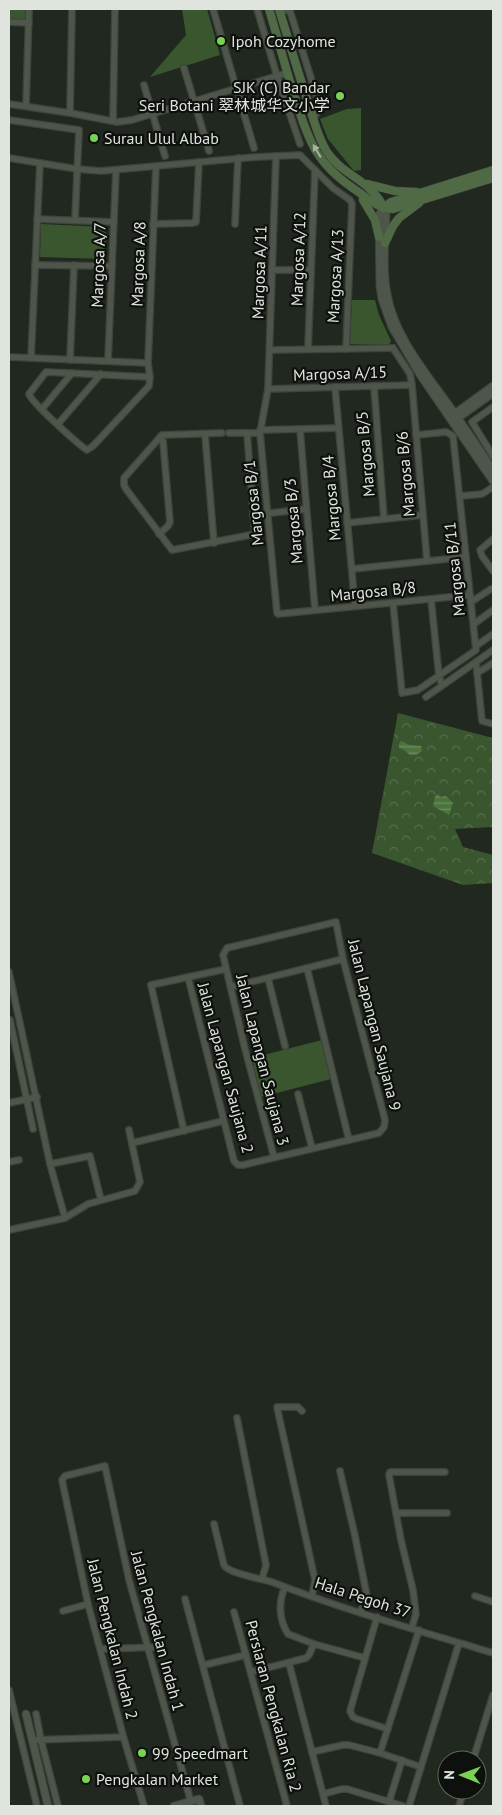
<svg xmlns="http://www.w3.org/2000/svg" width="502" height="1815" font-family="'PT Sans','Noto Sans SC',sans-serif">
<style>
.forest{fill:url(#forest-crowns)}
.park{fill:#3a562f}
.water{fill:url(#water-rules)}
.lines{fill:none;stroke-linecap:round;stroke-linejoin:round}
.minor-casing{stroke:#3e433c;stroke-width:8}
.tertiary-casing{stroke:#3e433c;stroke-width:9}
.secondary-casing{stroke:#3e433c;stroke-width:9}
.minor{stroke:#4e554b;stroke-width:5.5}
.tertiary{stroke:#4e554b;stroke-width:7}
.secondary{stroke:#516a46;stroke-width:8}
.oneway{fill:#a6b3a1}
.poi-dot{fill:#7bd156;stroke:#0d100c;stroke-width:2}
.labels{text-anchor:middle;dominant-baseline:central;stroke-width:4.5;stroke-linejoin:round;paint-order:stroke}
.poi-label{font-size:16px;fill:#dfe4de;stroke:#0d100c;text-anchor:start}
.street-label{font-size:16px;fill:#dfe4de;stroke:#0d100c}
</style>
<defs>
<pattern id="forest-crowns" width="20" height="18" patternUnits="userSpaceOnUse" patternTransform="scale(1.25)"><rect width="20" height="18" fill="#3a562f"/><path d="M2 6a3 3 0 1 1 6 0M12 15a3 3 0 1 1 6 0" fill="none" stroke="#566e4d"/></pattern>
<pattern id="water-rules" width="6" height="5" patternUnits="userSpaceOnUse" patternTransform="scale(1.25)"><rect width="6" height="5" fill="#4c743c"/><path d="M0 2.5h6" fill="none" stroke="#6e8e61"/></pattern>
</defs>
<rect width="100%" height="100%" fill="#21281f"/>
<path class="forest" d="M398,713L493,738V827L455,829L463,847L493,855V883L463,885L372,853Z"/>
<g class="park">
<rect x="9" y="9" width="17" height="11"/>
<path d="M182,9H207L220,55L150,77L186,35Z"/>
<path d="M361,108V170L354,171L328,139L320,119L347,109Z"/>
<path d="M41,224L106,227L105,259L40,257Z"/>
<path d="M352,300H375L379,315L391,341L389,345L350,344Z"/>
<path d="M322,1040L331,1079L261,1097L252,1058Z"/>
</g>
<g class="water">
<path d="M401,741L410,745L421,746L422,751L416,755H410L403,749L399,748V744Z"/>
<path d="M438,794L440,797L446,796L453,803L449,815L433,806L435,797Z"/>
</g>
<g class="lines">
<defs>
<g id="minor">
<path d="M213,9L254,148"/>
<path d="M257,9L277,76L300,144"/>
<path d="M279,9L290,11L320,107L313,120"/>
<path d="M9,22L29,23"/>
<path d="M184,68L209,151"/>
<path d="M144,85L165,156"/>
<path d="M9,104L70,113L117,122L132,120L287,73"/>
<path d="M26,106L29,9"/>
<path d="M70,113L72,9"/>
<path d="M9,120L79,130L75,220"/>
<path d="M113,121L115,9"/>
<path d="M276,156L268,389L260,433L277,613L278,614L470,595"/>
<path d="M9,158L77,169L101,171L257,157L300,155L333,188L350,200L352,204L346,349"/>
<path d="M37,219L114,222"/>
<path d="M153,224L192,223L196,222L199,162"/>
<path d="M235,224L238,158"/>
<path d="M35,265L112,266"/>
<path d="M272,270H310"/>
<path d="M393,348L410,374L412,385L427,561"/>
<path d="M308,349L315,170"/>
<path d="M271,350L393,348"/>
<path d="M9,357L148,363"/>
<path d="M31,358L40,163"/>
<path d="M70,360L74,265"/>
<path d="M108,361L116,170"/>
<path d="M150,377L46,372L29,394C31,402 79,445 87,450L93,446L149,386L150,377L148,363L156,166"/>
<path d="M374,386L384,519"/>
<path d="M335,387L355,606"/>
<path d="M268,389L412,385"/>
<path d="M493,407L472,422L493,456"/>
<path d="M42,409L72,373"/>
<path d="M58,424L101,374"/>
<path d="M300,429L315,610"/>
<path d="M260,430L338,428"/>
<path d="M222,433L162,435L124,478V485L126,489L172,550L255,534L247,433"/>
<path d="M229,433H260"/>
<path d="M205,434L214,543"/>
<path d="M461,496L482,494L493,487"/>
<path d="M253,515L306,509"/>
<path d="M347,523L422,515"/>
<path d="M159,534L168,526L170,522L163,441L160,437"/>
<path d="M493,539L480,550L482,556L493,571"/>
<path d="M352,569L466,557"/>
<path d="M431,599L439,676L442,685"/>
<path d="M471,602L491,589"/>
<path d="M393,603L402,693L418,690L476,650L453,436L446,432L416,435"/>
<path d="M474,624L493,610"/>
<path d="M476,646L493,634"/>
<path d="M476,662L482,721L493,724"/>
<path d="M477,673L493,663"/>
<path d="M426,697L493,650"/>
<path d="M307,968L349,1140"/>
<path d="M9,972L50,1164L65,1218"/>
<path d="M188,977L234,1161L238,1165H243L379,1133L384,1127L385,1120L343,959L336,922L227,948L223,955L245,1049L274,1157"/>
<path d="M268,978L285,1046"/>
<path d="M231,987L343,959"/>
<path d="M10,1020L33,1129"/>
<path d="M298,1094L312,1148"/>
<path d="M9,1103L37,1097"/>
<path d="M184,1131L151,985L226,969"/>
<path d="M132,1143L223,1121"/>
<path d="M9,1162L19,1160"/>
<path d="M50,1164L90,1156L101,1200"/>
<path d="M9,1230L65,1218L88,1204L135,1191L140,1182L129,1130"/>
<path d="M302,1411L298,1407H277L315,1580L312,1596"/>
<path d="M237,1418L266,1565L262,1579"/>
<path d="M340,1471L355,1536L367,1596L366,1603L360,1611"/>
<path d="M396,1513H447"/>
<path d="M214,1524L224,1565C227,1573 262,1579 272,1582C344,1610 420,1631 493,1653"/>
<path d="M285,1587C278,1602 279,1620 288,1634L314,1644L365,1658"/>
<path d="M475,1596L493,1602"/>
<path d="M185,1599L240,1806"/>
<path d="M63,1611L88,1604"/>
<path d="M234,1612L287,1806"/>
<path d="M377,1617L350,1711L353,1717L357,1719L388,1729"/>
<path d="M412,1627L416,1614L413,1590L401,1540L389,1475L390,1472H445"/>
<path d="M101,1649L159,1647"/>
<path d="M289,1663L326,1806"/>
<path d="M204,1665L246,1655"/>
<path d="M251,1672L306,1658L309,1655L314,1644"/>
<path d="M9,1690L37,1806"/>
<path d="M36,1714L41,1740L58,1806"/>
<path d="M32,1740L123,1737"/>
<path d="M312,1752L343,1745H349L380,1753L421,1767"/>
<path d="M380,1753L419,1630"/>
<path d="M473,1760L493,1695"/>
<path d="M323,1794L342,1789H347L403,1806"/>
<path d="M389,1802L402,1760"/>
<path d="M144,1806L124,1739L88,1604L62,1480L65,1476L105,1466L129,1580L191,1802"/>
<path d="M409,1806L459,1643"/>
<path d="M459,1806L464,1790"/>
</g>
<g id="tertiary">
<path d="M384,208L379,215L380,285L382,299L392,327L421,376L493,481"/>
<path d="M384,208L386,214C385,241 382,268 387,294C394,336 426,373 450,407C465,428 479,449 493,470"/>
<path d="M453,415L493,386"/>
<path d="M455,420L493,393"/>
<path d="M26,1714L48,1806"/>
<path d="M174,1806L199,1799L201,1806"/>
</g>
<g id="secondary">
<path d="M269,9C278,39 286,70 296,101C301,117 307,136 316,151C327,169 342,181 360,193C371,201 378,208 393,209L493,178"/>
<path d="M279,9C289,41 298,73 309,105C314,121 318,138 327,152C343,176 371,180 384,208"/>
<path d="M367,184L395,191L417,192"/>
<path d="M363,200L375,220L379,237"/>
<path d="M384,208L391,202L493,170"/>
<path d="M385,243L393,226L399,218L419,203"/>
</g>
</defs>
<use href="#minor" class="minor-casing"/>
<use href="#tertiary" class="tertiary-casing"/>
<use href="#secondary" class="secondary-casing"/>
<use href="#minor" class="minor"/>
<use href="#tertiary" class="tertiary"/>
<use href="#secondary" class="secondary"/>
</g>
<defs><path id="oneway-solid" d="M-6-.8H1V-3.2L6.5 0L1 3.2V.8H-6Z" transform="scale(1.25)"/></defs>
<use class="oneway" href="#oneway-solid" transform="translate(317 151) rotate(-121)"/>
<g class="poi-dot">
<circle cx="221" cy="41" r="5"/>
<circle cx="340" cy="96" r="5"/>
<circle cx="94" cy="138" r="5"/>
<circle cx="142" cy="1753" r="5"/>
<circle cx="86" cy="1779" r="5"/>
</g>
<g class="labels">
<g class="poi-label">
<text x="231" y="41">Ipoh Cozyhome</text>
<text x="330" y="87" text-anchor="end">SJK (C) Bandar<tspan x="330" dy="18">Seri Botani 翠林城华文小学</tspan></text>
<text x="104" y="138">Surau Ulul Albab</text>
<text x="152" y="1753">99 Speedmart</text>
<text x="96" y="1779">Pengkalan Market</text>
</g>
<g class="street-label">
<text transform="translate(298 259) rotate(-88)">Margosa A/12</text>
<text transform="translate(138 264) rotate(-88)">Margosa A/8</text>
<text transform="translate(98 265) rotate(-88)">Margosa A/7</text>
<text transform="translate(259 272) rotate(-88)">Margosa A/11</text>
<text transform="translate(335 276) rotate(-87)">Margosa A/13</text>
<text transform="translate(340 373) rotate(-2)">Margosa A/15</text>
<text transform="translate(365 454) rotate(-95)">Margosa B/5</text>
<text transform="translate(405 474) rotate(-95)">Margosa B/6</text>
<text transform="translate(331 498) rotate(-95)">Margosa B/4</text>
<text transform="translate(253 503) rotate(-96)">Margosa B/1</text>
<text transform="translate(293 521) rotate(-95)">Margosa B/3</text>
<text transform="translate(454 569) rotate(-96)">Margosa B/11</text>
<text transform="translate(373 591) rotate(-6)">Margosa B/8</text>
<text transform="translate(375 1025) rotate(76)">Jalan Lapangan Saujana 9</text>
<text transform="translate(263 1060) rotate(76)">Jalan Lapangan Saujana 3</text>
<text transform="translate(226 1068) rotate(75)">Jalan Lapangan Saujana 2</text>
<text transform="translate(363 1597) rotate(18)">Hala Pegoh 37</text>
<text transform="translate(158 1631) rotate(75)">Jalan Pengkalan Indah 1</text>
<text transform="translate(113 1639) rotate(76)">Jalan Pengkalan Indah 2</text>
<text transform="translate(274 1706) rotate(75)">Persiaran Pengkalan Ria 2</text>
</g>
</g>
<rect width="502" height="1815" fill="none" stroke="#dfe4de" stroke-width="20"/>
<g transform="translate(462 1775) rotate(271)"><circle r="24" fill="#0d100c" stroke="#616560"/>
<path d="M0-4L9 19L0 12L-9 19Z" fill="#7bd156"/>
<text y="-8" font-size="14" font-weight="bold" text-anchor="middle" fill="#dfe4de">N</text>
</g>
</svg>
